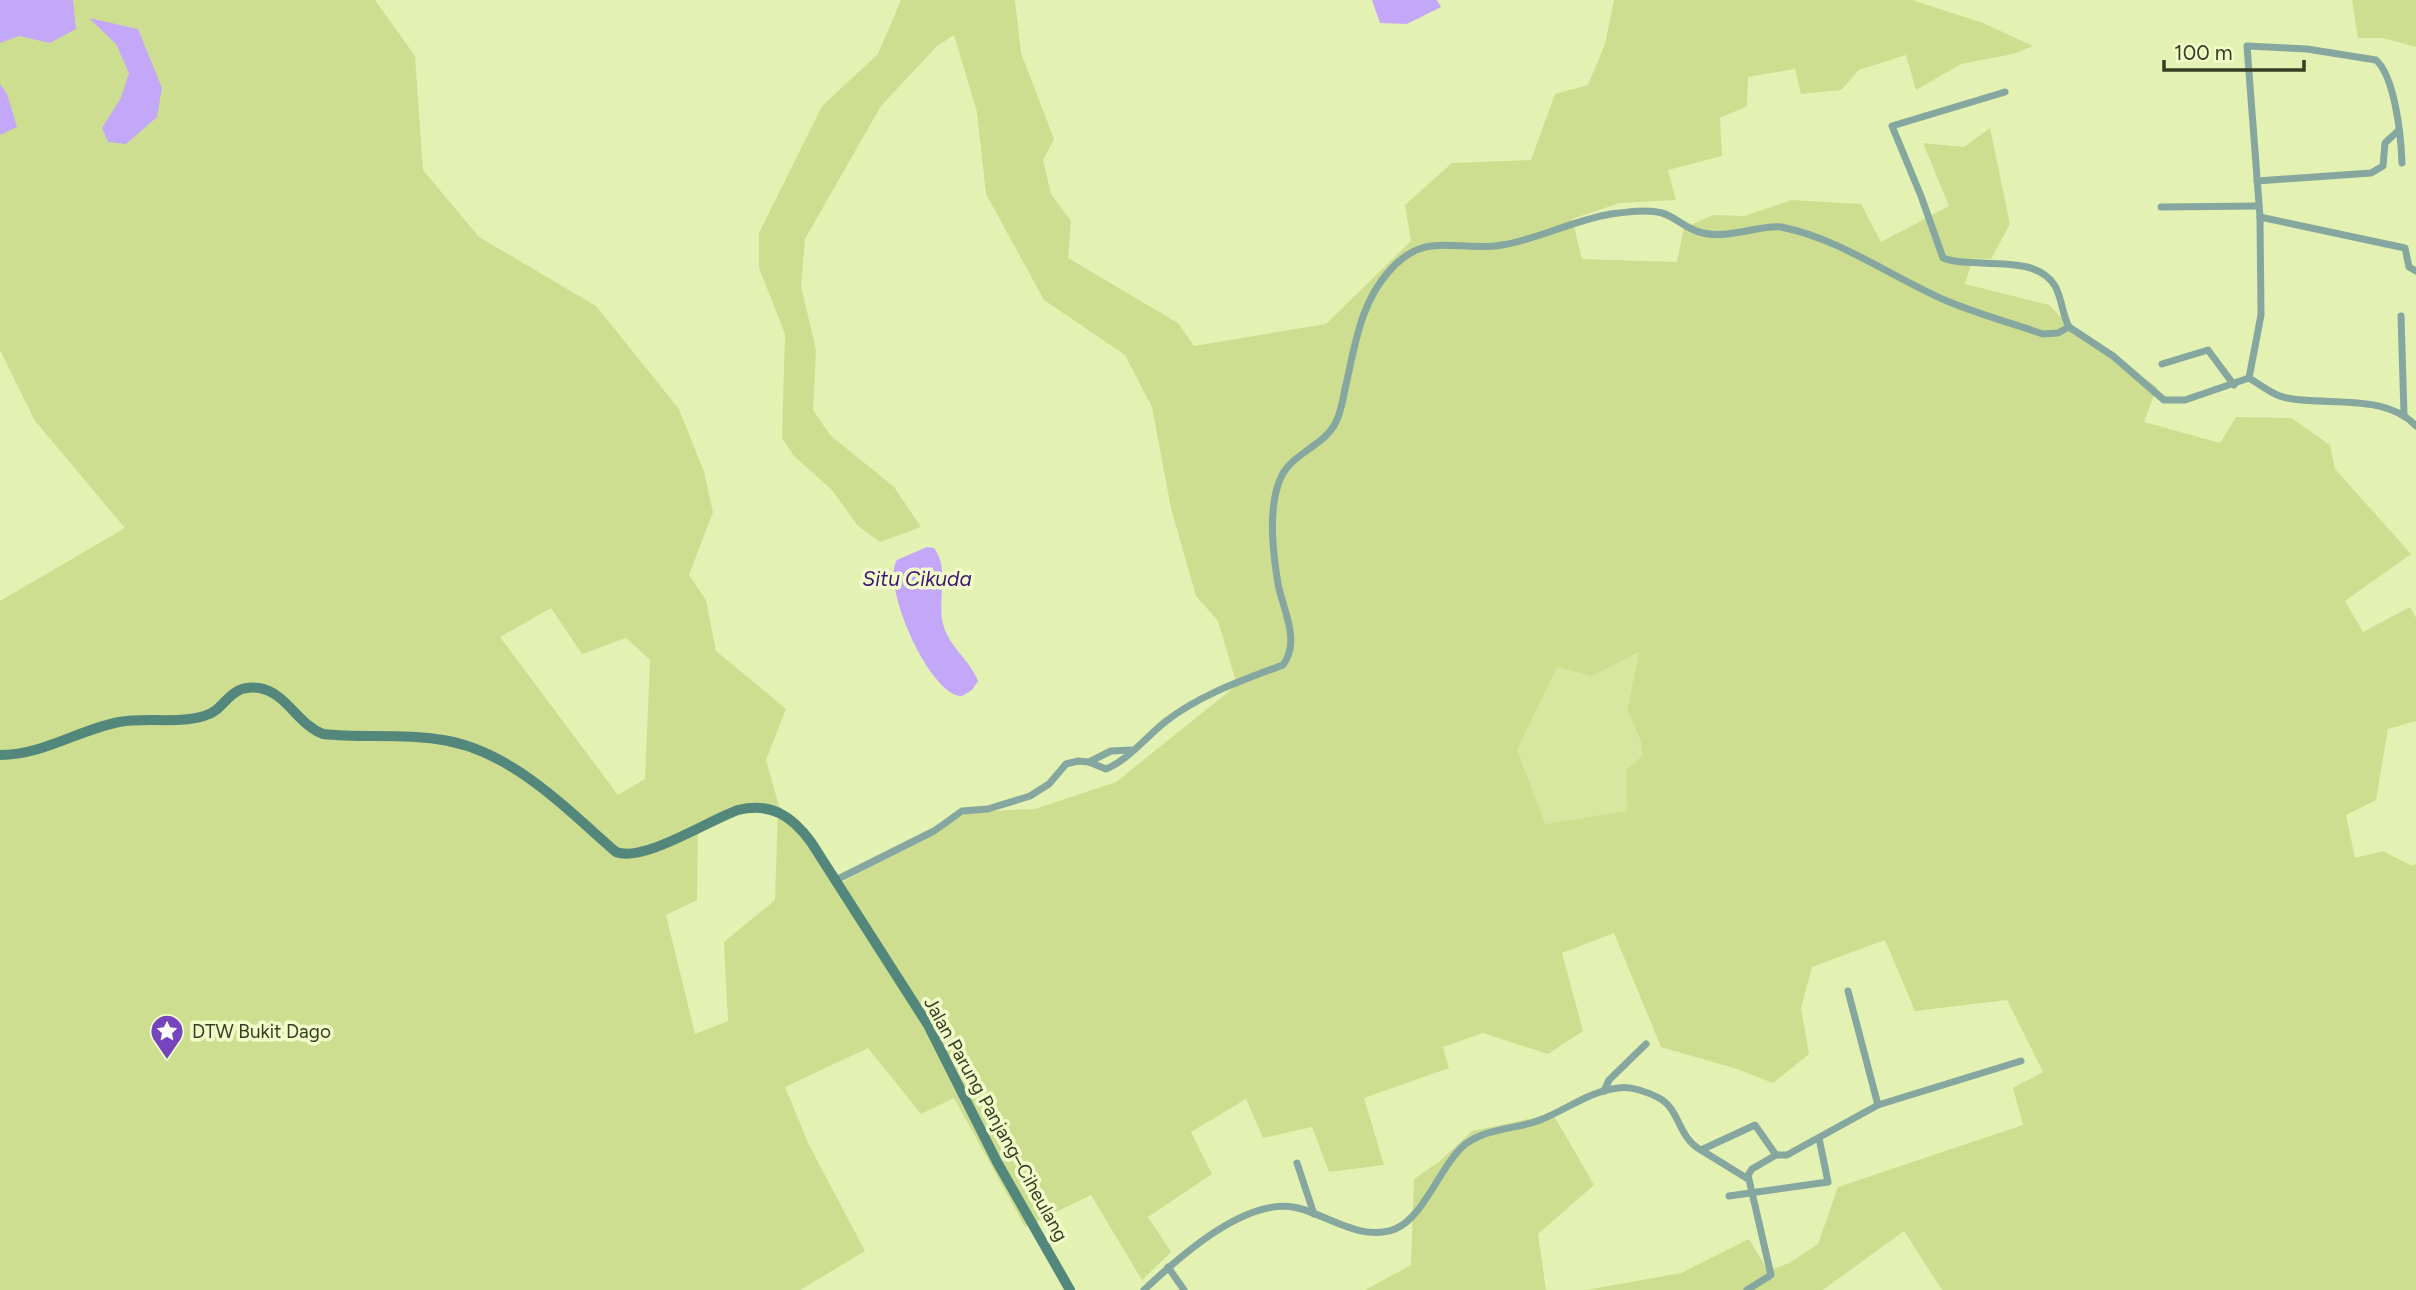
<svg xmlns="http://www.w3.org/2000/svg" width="2416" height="1290" font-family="Figtree,sans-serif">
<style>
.built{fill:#d7e79f}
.green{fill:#cdde91;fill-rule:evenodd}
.water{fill:#c3a8f9}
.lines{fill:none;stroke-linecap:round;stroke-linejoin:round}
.street{stroke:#86a79f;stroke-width:7}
.secondary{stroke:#54877c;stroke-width:10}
.labels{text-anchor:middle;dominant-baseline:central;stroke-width:7;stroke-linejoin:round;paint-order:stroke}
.poi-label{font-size:19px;fill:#373d23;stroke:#f2feca;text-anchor:start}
.street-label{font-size:19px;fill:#373d23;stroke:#f2feca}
.water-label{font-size:21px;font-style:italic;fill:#411673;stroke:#f2feca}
</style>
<rect width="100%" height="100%" fill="#e3f2b2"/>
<path class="built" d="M1639,652L1627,710L1641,741L1642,757L1626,770L1627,812L1544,824L1517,750L1557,666L1592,676Z"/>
<g class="green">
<path d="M0,0H375L415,56L423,170L479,237L596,306L679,409L704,472L713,512L689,575L706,600L716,651L786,709L766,760L779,806L802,828L837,885L968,812L1035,809L1116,782L1237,685L1218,621L1196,596L1171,508L1152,407L1125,355L1044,300L986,194L977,112L954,35L936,47L881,106L805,239L801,286L816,350L813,410L830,435L894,487L921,527L880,542L858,526L832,490L794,456L782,438L785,334L759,268V233L822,106L878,54L901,0H1015L1021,53L1054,139L1043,160L1051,194L1071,221L1068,258L1178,323L1194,346L1326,324L1411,241L1405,205L1452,163L1531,160L1555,94L1588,85L1605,44L1614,0H1912L1983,23L2033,46L2013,54L1961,64L1916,90L1906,55L1859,70L1841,90L1801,94L1795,69L1748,77L1747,106L1720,118L1722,156L1668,170L1676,200L1620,203L1572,219L1582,259L1677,262L1684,228L1713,215L1745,216L1792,200L1861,204L1881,242L1949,206L1923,143L1964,147L1990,128L2010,224L1991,259L1973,258L1965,284L2049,305L2077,334L2157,387L2144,422L2220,443L2236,417L2291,418L2330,445L2335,469L2411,554L2345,601L2363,632L2410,607L2416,618V721L2388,729L2376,800L2346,815L2355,858L2383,851L2412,866L2416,863V1290H1942L1904,1231L1823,1290H1586L1681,1273L1749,1239L1768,1271L1789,1263L1818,1244L1838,1187L2023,1125L2013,1088L2043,1072L2007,1000L1915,1011L1885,940L1812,967L1801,1008L1809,1054L1773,1083L1737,1069L1661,1047L1614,933L1562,953L1583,1031L1548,1054L1483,1033L1443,1047L1449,1068L1364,1098L1384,1165L1329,1172L1312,1127L1263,1138L1246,1099L1191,1132L1212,1174L1148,1217L1171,1252L1142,1280L1091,1195L1025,1227L954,1098L921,1114L868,1048L785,1087L809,1145L865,1251L800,1290H0V601L125,528L35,421L0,350ZM551,608L582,654L626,638L650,660L645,779L618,795L500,637ZM1639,652L1627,710L1641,741L1642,756L1626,770L1627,811L1545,824L1517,750L1557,667L1592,676ZM778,806L775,900L724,942L728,1021L695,1034L666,915L697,900L698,824L739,808Z"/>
<path d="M2352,0H2416V47L2383,38H2358Z"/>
<path d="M1553,1114L1594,1185L1538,1234L1546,1290H1365L1411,1265L1414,1179L1440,1161L1472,1131Z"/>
</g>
<g class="water">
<path d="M0,0H73L76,29L50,43L19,36L0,43Z"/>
<path d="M1372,0H1437L1441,7L1407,24L1380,23Z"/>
<path d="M89,18L138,29L162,88L157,117L126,144L108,142L102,128L121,98L129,73L116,44Z"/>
<path d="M0,84L7,94L17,127L0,135Z"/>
<path d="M927,547L934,548C950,569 937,600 943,624C949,647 970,660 978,681L972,690L962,696C931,698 880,584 897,560Z"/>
</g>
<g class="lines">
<g class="street">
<path d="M2005,92L1892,126L1921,196L1943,258C1974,270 2035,252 2055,286C2062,298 2062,314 2069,327"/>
<path d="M2257,181L2371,173L2383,166L2385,143L2399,130"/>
<path d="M2161,207L2259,206"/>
<path d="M2260,217L2405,248L2409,267L2416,271"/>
<path d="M2401,316L2404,414"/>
<path d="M2162,364L2208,350L2234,385"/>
<path d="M2249,378L2261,315L2260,217L2247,46L2307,49L2376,60C2395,77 2401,136 2402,163"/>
<path d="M1089,762L1111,751L1131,750"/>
<path d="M834,881L934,831L962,811L988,809L1030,796L1049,784L1066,764L1078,761L1089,762L1106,769C1128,760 1146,737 1165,722C1199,695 1243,680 1283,665C1301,641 1283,610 1278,584C1273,553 1268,512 1279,482C1289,453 1323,448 1336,422C1341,412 1343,400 1345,389C1355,346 1360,302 1391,269C1428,229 1457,253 1502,245C1539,239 1574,220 1611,214C1626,212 1647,209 1662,213C1676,217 1687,230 1703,233C1729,239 1764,224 1781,227C1841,239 1891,277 1947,301C1978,314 2011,323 2043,334L2058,333L2069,327L2113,356L2164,400H2185L2249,378C2261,385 2274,396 2287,398C2328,406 2386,393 2416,426"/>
<path d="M1848,991L1878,1105"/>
<path d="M1604,1091L1609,1080L1646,1044"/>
<path d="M1701,1150L1748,1179"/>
<path d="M1297,1163L1314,1214"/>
<path d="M1729,1196L1828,1182L1819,1138"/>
<path d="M1168,1267L1184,1290"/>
<path d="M1144,1290C1178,1258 1247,1195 1298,1208C1329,1216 1362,1242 1395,1229C1422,1219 1440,1168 1461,1148C1481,1128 1515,1130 1540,1120C1566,1110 1590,1091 1618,1088C1631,1086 1648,1092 1659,1098C1680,1109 1678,1138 1701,1150L1755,1125L1776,1155H1787L1878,1105L2021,1061"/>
<path d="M1747,1290L1771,1275L1748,1175L1752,1169L1776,1155"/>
</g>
<path class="secondary" d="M0,755C43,755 78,730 119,722C146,717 178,724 204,716C227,710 227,684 259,688C286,692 298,725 323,734C360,738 399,734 436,739C508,747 564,807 616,852C643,863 709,820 738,810C771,802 792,816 811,842L928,1025L997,1162L1070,1290"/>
</g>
<defs>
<symbol id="sight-pin" viewBox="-11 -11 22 30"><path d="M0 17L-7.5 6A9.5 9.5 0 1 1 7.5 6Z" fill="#7644bc" stroke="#f2feca"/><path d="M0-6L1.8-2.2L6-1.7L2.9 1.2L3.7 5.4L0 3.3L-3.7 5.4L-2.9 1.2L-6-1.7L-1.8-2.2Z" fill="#fff"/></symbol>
</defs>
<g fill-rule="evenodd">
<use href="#sight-pin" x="148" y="1012" width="38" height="52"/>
</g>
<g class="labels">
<g class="poi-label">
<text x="192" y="1031">DTW Bukit Dago</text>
</g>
<g class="street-label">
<text transform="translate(996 1119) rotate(61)">Jalan Parung Panjang–Ciheulang</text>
</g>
<g class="water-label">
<text x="917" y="578">Situ Cikuda</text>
</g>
</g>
<path d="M2164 60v10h140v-10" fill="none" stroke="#373d23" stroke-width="3.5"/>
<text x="2174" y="60" font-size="21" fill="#373d23" stroke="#f2feca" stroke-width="5" paint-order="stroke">100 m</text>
</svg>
